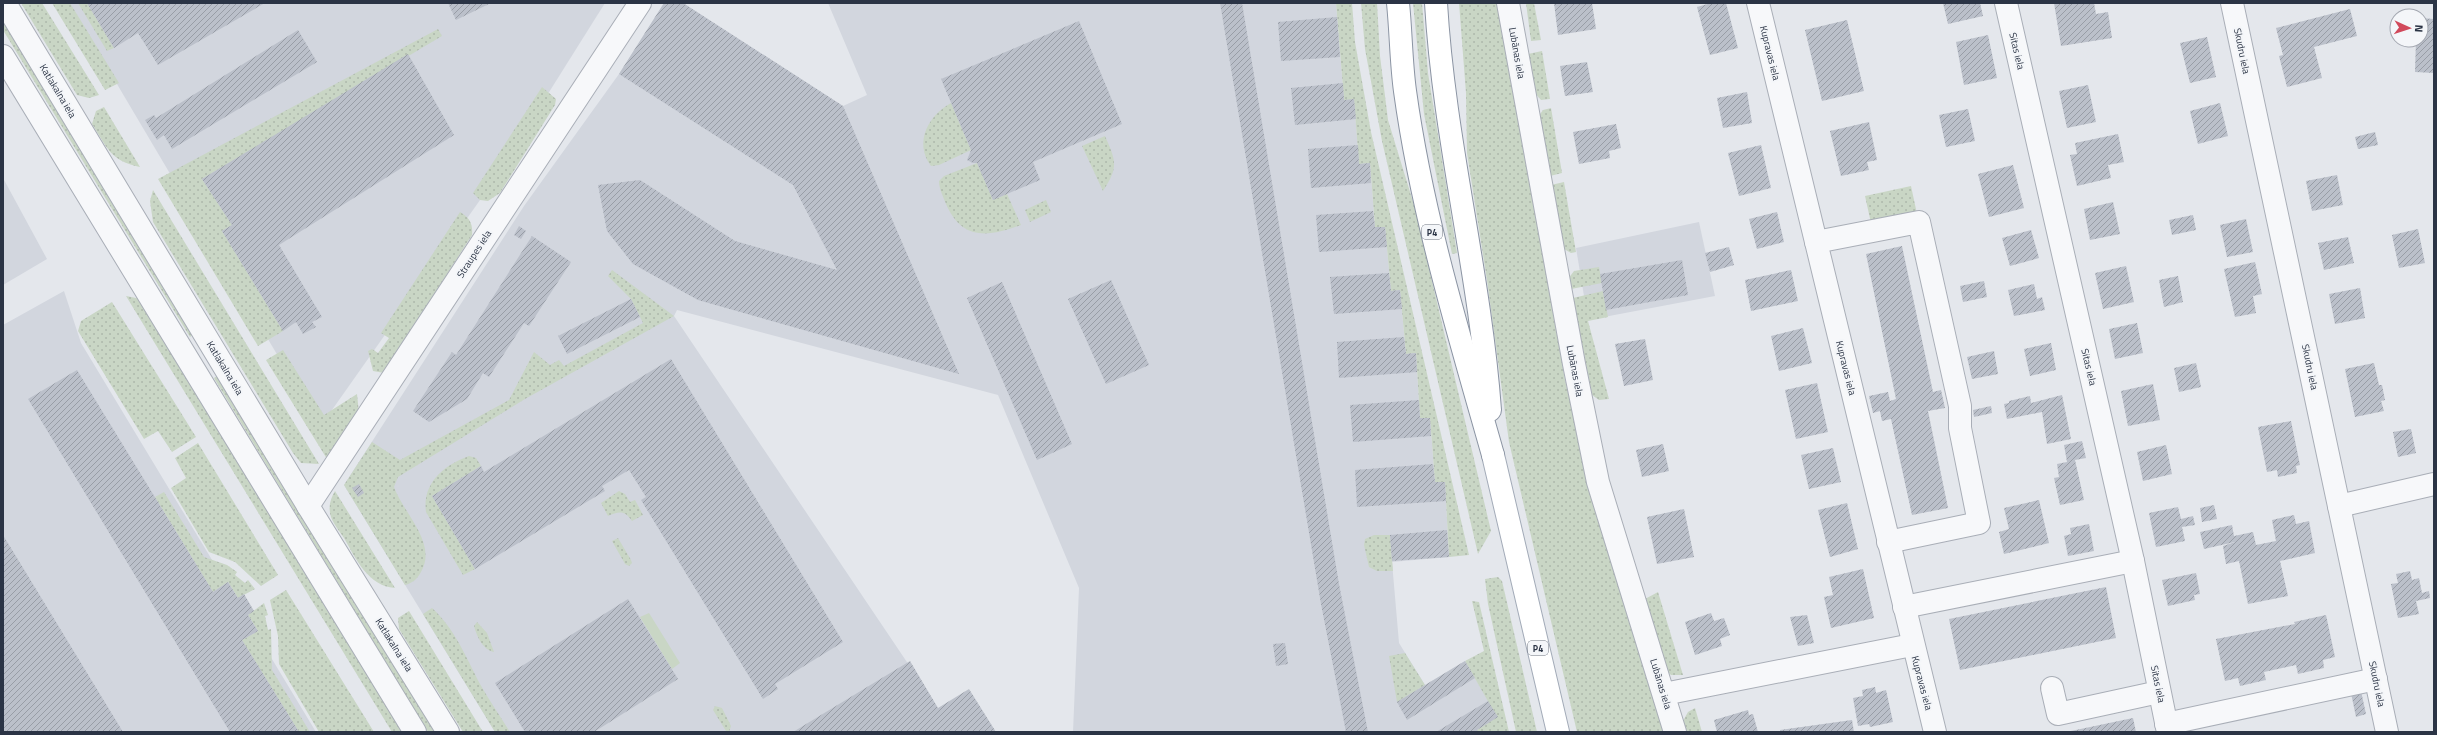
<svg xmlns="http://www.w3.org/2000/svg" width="2437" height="735" font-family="'Titillium Web',sans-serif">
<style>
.built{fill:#d2d6de}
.grass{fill:url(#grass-dots)}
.garden{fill:#c9d6c5}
.building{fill:url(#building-hatch)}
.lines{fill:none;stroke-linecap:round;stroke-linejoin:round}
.minor-casing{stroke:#a9aeb7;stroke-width:24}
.tertiary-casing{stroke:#a9aeb7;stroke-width:24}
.primary-casing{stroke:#a3abb8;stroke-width:24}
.trunk-casing{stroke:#8b94a3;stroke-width:24}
.minor{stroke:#f7f8fa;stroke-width:22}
.tertiary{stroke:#f7f8fa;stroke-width:22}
.primary{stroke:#fff;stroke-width:22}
.trunk{stroke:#fff;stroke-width:22}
.labels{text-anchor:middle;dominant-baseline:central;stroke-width:4;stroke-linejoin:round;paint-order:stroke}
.shield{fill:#f4f6f9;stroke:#676e7b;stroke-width:1}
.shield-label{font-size:9px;font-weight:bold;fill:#2b3445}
.street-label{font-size:10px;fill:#2b3445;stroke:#f4f6f9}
</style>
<defs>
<pattern id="grass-dots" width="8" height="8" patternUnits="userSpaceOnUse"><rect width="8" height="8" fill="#c9d6c5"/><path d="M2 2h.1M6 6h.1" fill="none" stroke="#adb8ab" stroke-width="1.8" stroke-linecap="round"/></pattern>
<pattern id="building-hatch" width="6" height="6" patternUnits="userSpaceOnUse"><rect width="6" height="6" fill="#bbc0ca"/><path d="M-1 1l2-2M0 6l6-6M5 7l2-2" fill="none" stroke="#989da6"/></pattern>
</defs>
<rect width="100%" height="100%" fill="#e4e7ec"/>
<g class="built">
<path d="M69,3H605L492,183L320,427Z"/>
<path d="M664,3H683L843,106L867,95L828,3H1336L1344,100L1354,99L1359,163H1370L1375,227H1385L1391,290H1400L1406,354L1416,353L1420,418H1430L1435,482H1445L1449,557L1392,562L1399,643L1425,685L1465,661L1498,717L1477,730L1478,732H1073L1079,588L998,395L677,310L674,316L954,732H495L344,485L524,206L619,74Z"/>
<path d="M3,178L47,259L3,285Z"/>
<path d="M1699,222L1715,296L1588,320L1576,248Z"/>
<path d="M64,291L81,343L316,732H3V325Z"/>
</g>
<g class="grass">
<path d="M21,3H42L99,95L89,98L77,95Z"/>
<path d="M52,3H70L119,83L105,90Z"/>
<path d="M78,3H87L114,48L107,51Z"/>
<path d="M1336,3H1352L1355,42L1371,132L1469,555L1449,557L1445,482H1435L1430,418H1420L1416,353L1406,354L1400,290L1391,291L1385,227H1375L1370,163L1359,164L1354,100H1344Z"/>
<path d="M1361,3H1377L1380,56L1388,120L1414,205L1491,531L1478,554L1382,141L1365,49Z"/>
<path d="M1413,3H1422L1428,73L1457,253L1452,254L1424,114Z"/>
<path d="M1459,3H1498L1565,380L1589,485L1664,732H1577L1509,442L1487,280L1467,153L1466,93Z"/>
<path d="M1526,3H1534L1541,40L1531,41Z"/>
<path d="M3,17L196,332L190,337L3,30Z"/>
<path d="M438,29L442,36L202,179L232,225L222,231L283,331L258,346L158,179Z"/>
<path d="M1542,51L1550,99L1541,100L1534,92L1528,54Z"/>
<path d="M542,87L556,99L555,105L500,193L488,201L480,200L473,193Z"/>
<path d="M951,103L971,150L939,165L931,166C913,142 929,115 951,103Z"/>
<path d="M104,107L140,167C110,161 107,147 92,124L96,111Z"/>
<path d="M1551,108L1562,173L1550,176L1538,117L1543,110Z"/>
<path d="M1105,136C1116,161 1119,167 1103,191L1082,146Z"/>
<path d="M977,163L993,200L1007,194L1021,225C989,237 962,241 946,204C943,196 939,189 939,181L944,176Z"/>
<path d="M1564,182L1576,252L1571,253L1564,249L1551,185Z"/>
<path d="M1911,186L1917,214L1871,223L1865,196Z"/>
<path d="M153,190L319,464L301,463L293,453L153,222L150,201Z"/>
<path d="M1046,200L1051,212L1030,222L1025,210Z"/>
<path d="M460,212C470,218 473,224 472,235L384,373L373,371L368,351L372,349L378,353L389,338L381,333Z"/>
<path d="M1599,267L1602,283L1571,289L1568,279L1574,271Z"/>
<path d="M612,270L674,316L525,399L398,477L394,487C403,513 438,543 421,572C417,579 413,583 405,585L344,485L372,442L400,460L509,400L534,352L550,365L559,360L564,366L643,323L631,299L608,276Z"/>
<path d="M1603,291L1608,317L1588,321L1609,399L1599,400L1592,395L1573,298Z"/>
<path d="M126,296L141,299L406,732H392Z"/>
<path d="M112,302L196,437L172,452L158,431L144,439L78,331L81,321Z"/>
<path d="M283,350L324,415L357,394L359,413L327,459L266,360Z"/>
<path d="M220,374L435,731L428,732L214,378Z"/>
<path d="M198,443L278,575L261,586L235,562L209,552L171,488L186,478L175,458Z"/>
<path d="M469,456L476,458L481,466L432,496L475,569L463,575L426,512C422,483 444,465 469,456Z"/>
<path d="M335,491L395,588C368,586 356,559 344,538C340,532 334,525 331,517C328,508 330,499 335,491Z"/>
<path d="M619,491L625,494L630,502L635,500L643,515L632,521C625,510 619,511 608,516L601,503Z"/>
<path d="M164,492L204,557L227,565L237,572L235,575L245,583L248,580L255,589L238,598L228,582L213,592L155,497Z"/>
<path d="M1374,535H1390L1393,571H1377L1369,567L1364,545L1365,539Z"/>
<path d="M618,538L631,560L632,563L629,566L625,564L612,541Z"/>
<path d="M1498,577L1502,581L1537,732H1516L1488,604L1485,579Z"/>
<path d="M286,590L374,732H319L279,664L278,636L270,600Z"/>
<path d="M1658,592L1683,675H1671L1667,671L1645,599Z"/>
<path d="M1472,601L1479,602L1509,732H1478L1477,730L1497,717L1465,661L1484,651Z"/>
<path d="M264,603L268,615L265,616L268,630L271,629L272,670L310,732H299L242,640L258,631L248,615Z"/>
<path d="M432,608C455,629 466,657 480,684C489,700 500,716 510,732H495L423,614Z"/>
<path d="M409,611L483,732H463L399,629L398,618Z"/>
<path d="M477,622L487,633L494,652C483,650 477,637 474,626Z"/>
<path d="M1405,653L1425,685L1397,702L1389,656Z"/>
<path d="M715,706L722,708L731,726L729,732L726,731L713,710Z"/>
<path d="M1695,708L1702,732H1687L1683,721L1688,712Z"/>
</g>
<path class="garden" d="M649,613L680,663L672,669L640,617Z"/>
<g class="building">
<path d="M87,3H265L158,65L138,33L114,48Z"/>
<path d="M448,3H491L456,20Z"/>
<path d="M664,3H683L843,106L959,374L698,300L633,264L607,231L598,185L640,180L735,241L837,270L793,185L619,74Z"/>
<path d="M1220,3H1242L1339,584L1368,732H1346L1321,604Z"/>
<path d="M1554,3H1592L1596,29L1558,35Z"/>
<path d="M1711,3H1726L1738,48L1710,55L1697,7Z"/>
<path d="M1943,3H1980L1983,16L1948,24Z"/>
<path d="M2054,3H2094L2096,14L2108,12L2112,38L2061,46Z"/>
<path d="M2350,9L2357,36L2314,47L2322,78L2287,87L2279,56L2283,55L2276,28Z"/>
<path d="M1337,17L1340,57L1281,61L1278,22Z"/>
<path d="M2421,18L2434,19V73L2415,72L2416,40H2421Z"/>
<path d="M1847,20L1864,91L1822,101L1805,30Z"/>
<path d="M1079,21L1122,124L1033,162L1040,180L993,200L977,163H973L967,160L971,150L941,79Z"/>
<path d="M298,30L317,62L172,149L164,135L157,140L145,120L154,115L156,118Z"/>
<path d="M1988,35L1997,78L1964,85L1956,42Z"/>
<path d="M2207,37L2216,77L2190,83L2180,43Z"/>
<path d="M408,54L454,135L279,245L322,317L312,322L316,327L303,334L296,322L283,331L222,231L232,225L202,179Z"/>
<path d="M1587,62L1593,92L1565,96L1560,66Z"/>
<path d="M1343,83L1344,100L1354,99L1356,119L1295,125L1291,88Z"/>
<path d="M2088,85L2096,122L2067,128L2059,91Z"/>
<path d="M1747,92L1752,123L1723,128L1717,98Z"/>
<path d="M2220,103L2228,136L2198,144L2190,111Z"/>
<path d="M1968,109L1975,141L1946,147L1939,115Z"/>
<path d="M1869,122L1877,160L1867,162L1869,170L1841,176L1830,131Z"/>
<path d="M1616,124L1621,148L1609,151L1610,158L1579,164L1573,132Z"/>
<path d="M2375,132L2378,145L2358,149L2355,137Z"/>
<path d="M2118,134L2124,162L2108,165L2111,178L2077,186L2070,155L2077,154L2075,143Z"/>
<path d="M1358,145L1359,164L1370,163L1371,183L1311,188L1308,149Z"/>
<path d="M1761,145L1771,188L1739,196L1728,153Z"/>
<path d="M2013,165L2024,208L1989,217L1978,174Z"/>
<path d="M2337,175L2343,205L2312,211L2306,181Z"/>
<path d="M2113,202L2120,234L2090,240L2084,209Z"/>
<path d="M1373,211L1375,227H1385L1387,247L1319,252L1316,215Z"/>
<path d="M1777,212L1784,242L1757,249L1749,219Z"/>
<path d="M2193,215L2196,230L2172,235L2169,220Z"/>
<path d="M2246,219L2253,252L2227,257L2220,225Z"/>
<path d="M519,226L526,231L521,239L514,235Z"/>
<path d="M2418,229L2425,263L2399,268L2392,235Z"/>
<path d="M2031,230L2039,258L2010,266L2002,238Z"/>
<path d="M532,236L571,262L529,326L524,323L489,377L483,373L467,399L429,422L413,411L452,352L456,355Z"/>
<path d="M2348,237L2354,263L2324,270L2318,243Z"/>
<path d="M1902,246L1933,392L1941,390L1945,408L1928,411L1948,508L1912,515L1891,419L1882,421L1880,411L1873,413L1869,396L1888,392L1890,401L1896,399L1866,254Z"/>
<path d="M1729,247L1734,265L1710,272L1705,253Z"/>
<path d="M1682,260L1688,295L1606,310L1600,274Z"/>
<path d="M2255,262L2262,294L2253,296L2256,313L2235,317L2224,269Z"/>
<path d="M2126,266L2134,302L2103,309L2095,273Z"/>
<path d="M1791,270L1798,301L1751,311L1745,280Z"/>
<path d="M1389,273L1391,291L1400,290L1402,309L1334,314L1330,277Z"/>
<path d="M2178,276L2183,302L2164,307L2159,280Z"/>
<path d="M1111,280L1149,365L1106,384L1068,299Z"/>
<path d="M1984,281L1987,297L1963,302L1960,286Z"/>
<path d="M1002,282L1072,444L1037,460L967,298Z"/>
<path d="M2034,284L2037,299L2042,297L2045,310L2014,316L2008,290Z"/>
<path d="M2360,288L2365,318L2335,324L2329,294Z"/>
<path d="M631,299L640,317L567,354L558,336Z"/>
<path d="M2137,323L2143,353L2115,359L2109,329Z"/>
<path d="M1803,328L1812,363L1779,371L1771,336Z"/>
<path d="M1404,337L1406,354L1416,353L1417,372L1339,378L1337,342Z"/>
<path d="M1645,339L1653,380L1624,386L1615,344Z"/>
<path d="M2051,343L2056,370L2030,376L2024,349Z"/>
<path d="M1994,351L1998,374L1972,379L1967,357Z"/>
<path d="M671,359L843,642L775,684L778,689L763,699L641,500L646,497L629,470L602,486L605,491L475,569L432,496L481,466L484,472Z"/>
<path d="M2196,363L2201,387L2179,392L2174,368Z"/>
<path d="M2374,363L2379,385H2382L2385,400L2381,401L2384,411L2355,417L2345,369Z"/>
<path d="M77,370L213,592L228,582L238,598L244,594L254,611L248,615L258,631L242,640L299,732H230L28,399Z"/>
<path d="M1817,383L1828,432L1796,439L1785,390Z"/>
<path d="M2153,384L2160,420L2128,426L2121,391Z"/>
<path d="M2062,395L2071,439L2047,444L2042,412L2007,419L2004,404L2009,403V401L2030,396L2031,403Z"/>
<path d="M1419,400L1420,418H1430L1431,436L1353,442L1350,405Z"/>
<path d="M1991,406L1992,413L1974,417L1973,410Z"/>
<path d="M2291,421L2300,465L2296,466L2297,473L2278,477L2277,470L2267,472L2258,427Z"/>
<path d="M2411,429L2416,453L2398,457L2393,432Z"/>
<path d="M2082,441L2086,458L2075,460L2084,500L2060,505L2054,478L2059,477L2057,464L2067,462L2064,445Z"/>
<path d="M1663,444L1669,471L1642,477L1636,450Z"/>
<path d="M2166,445L2172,474L2143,481L2137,452Z"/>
<path d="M1833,448L1841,482L1809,489L1801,455Z"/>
<path d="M1433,464L1435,482H1445L1446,501L1357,507L1355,470Z"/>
<path d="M359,484L364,493L358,497L352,488Z"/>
<path d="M2039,500L2049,543L2004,554L1999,532L2009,529L2004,508Z"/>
<path d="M1847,503L1858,549L1830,557L1818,510Z"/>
<path d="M2214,505L2217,519L2202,522L2200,508Z"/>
<path d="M2178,507L2181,519L2193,516L2195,525L2182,527L2185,541L2156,547L2149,513Z"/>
<path d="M1684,509L1694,557L1657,564L1647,517Z"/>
<path d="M2294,515L2296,524L2309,521L2315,553L2280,561L2288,596L2248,604L2239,561L2226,564L2223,546L2235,542L2204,549L2200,532L2232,525L2234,536L2253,532L2256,545L2276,541L2272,520Z"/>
<path d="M2089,524L2094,551L2068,556L2064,536L2071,534L2070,528Z"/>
<path d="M1447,530L1449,557L1392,561L1390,535Z"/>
<path d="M3,535L123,732H3Z"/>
<path d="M1863,569L1874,618L1831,628L1824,597L1833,595L1829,577Z"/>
<path d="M2410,571L2412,580L2419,578L2422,593L2429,591L2430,598L2416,601L2419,614L2398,618L2391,584L2398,583L2396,574Z"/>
<path d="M2196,573L2200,594L2194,595L2195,600L2168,606L2162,580Z"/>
<path d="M2106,587L2116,638L1960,670L1949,619Z"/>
<path d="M628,599L678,679L594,732H525L495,683Z"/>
<path d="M1711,613L1714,621L1724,618L1730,635L1720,639L1722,646L1695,655L1685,622Z"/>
<path d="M1807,615L1814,643L1798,646L1790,617Z"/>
<path d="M2326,615L2335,657L2323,660L2324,668L2298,674L2296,665L2264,672L2266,680L2240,686L2238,678L2225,681L2216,639L2295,624L2294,622Z"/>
<path d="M1285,643L1288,664L1276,666L1273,644Z"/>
<path d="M910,661L938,708L969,689L996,732H793Z"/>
<path d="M1465,661L1475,678L1407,720L1397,702Z"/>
<path d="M1875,687L1876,693L1886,690L1893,722L1870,727L1869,724L1858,726L1853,698L1863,696L1862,690Z"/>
<path d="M2361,691L2366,714L2356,717L2351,693Z"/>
<path d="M1488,701L1498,717L1477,730L1478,732H1436Z"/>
<path d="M1748,710L1749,715L1753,714L1758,732H1717L1714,720Z"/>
<path d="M2133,718L2136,732H2071V731Z"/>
<path d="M1852,720L1854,732H1780V730Z"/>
</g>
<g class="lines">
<defs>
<g id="minor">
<path d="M1508,3L1574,364L1598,482L1675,732"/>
<path d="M1758,3L1935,732"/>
<path d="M2006,3L2133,561L2168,732"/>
<path d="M2232,3L2387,732"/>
<path d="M1816,242L1919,222L1960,406V428L1979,523L1888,542"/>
<path d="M308,506L640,3"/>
<path d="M2339,506L2434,484"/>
<path d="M1904,607L2133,561"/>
<path d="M2052,688L2058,714L2159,692"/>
<path d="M1664,694L1912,645"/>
<path d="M2166,724L2376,679"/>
</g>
<g id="tertiary">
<path d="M5,3L308,506L448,732"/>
<path d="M3,56L415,732"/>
</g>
<path id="primary" d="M1493,455L1558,732"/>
<g id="trunk">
<path d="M1398,3C1401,32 1401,62 1405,91C1422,215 1459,335 1493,455"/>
<path d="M1436,3C1444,140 1480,273 1490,410"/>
</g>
</defs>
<use href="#minor" class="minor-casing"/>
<use href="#tertiary" class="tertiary-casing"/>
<use href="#primary" class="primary-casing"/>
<use href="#trunk" class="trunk-casing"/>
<use href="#minor" class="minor"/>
<use href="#tertiary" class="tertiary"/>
<use href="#primary" class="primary"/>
<use href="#trunk" class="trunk"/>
</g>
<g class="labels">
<g class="shield">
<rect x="1422" y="225" width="20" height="14" rx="3"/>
<rect x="1528" y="641" width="20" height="14" rx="3"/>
</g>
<g class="shield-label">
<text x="1432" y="232">P4</text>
<text x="1538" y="648">P4</text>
</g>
<g class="street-label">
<text transform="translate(2017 51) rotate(77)">Sitas iela</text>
<text transform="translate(2242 51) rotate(78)">Skudru iela</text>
<text transform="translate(1517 53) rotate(80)">Lubānas iela</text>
<text transform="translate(1770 53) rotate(76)">Kupravas iela</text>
<text transform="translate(58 91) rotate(59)">Katlakalna iela</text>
<text transform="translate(474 254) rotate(-57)">Straupes iela</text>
<text transform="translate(2089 367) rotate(77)">Sitas iela</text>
<text transform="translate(2310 367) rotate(78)">Skudru iela</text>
<text transform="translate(225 368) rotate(59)">Katlakalna iela</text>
<text transform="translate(1846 368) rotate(76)">Kupravas iela</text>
<text transform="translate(1575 371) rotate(79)">Lubānas iela</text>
<text transform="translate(394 645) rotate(58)">Katlakalna iela</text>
<text transform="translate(1922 683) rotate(75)">Kupravas iela</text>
<text transform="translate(1661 684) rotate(73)">Lubānas iela</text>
<text transform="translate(2158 684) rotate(78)">Sitas iela</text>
<text transform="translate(2377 684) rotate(78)">Skudru iela</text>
</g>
</g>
<rect width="2437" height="735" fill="none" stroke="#2b3445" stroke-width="8"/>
<g transform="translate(2409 28) rotate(93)"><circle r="19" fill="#f4f6f9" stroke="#a4a8b1"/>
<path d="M0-3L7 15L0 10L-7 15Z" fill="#d1495b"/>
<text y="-6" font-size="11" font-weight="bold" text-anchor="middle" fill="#2b3445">N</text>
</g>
</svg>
